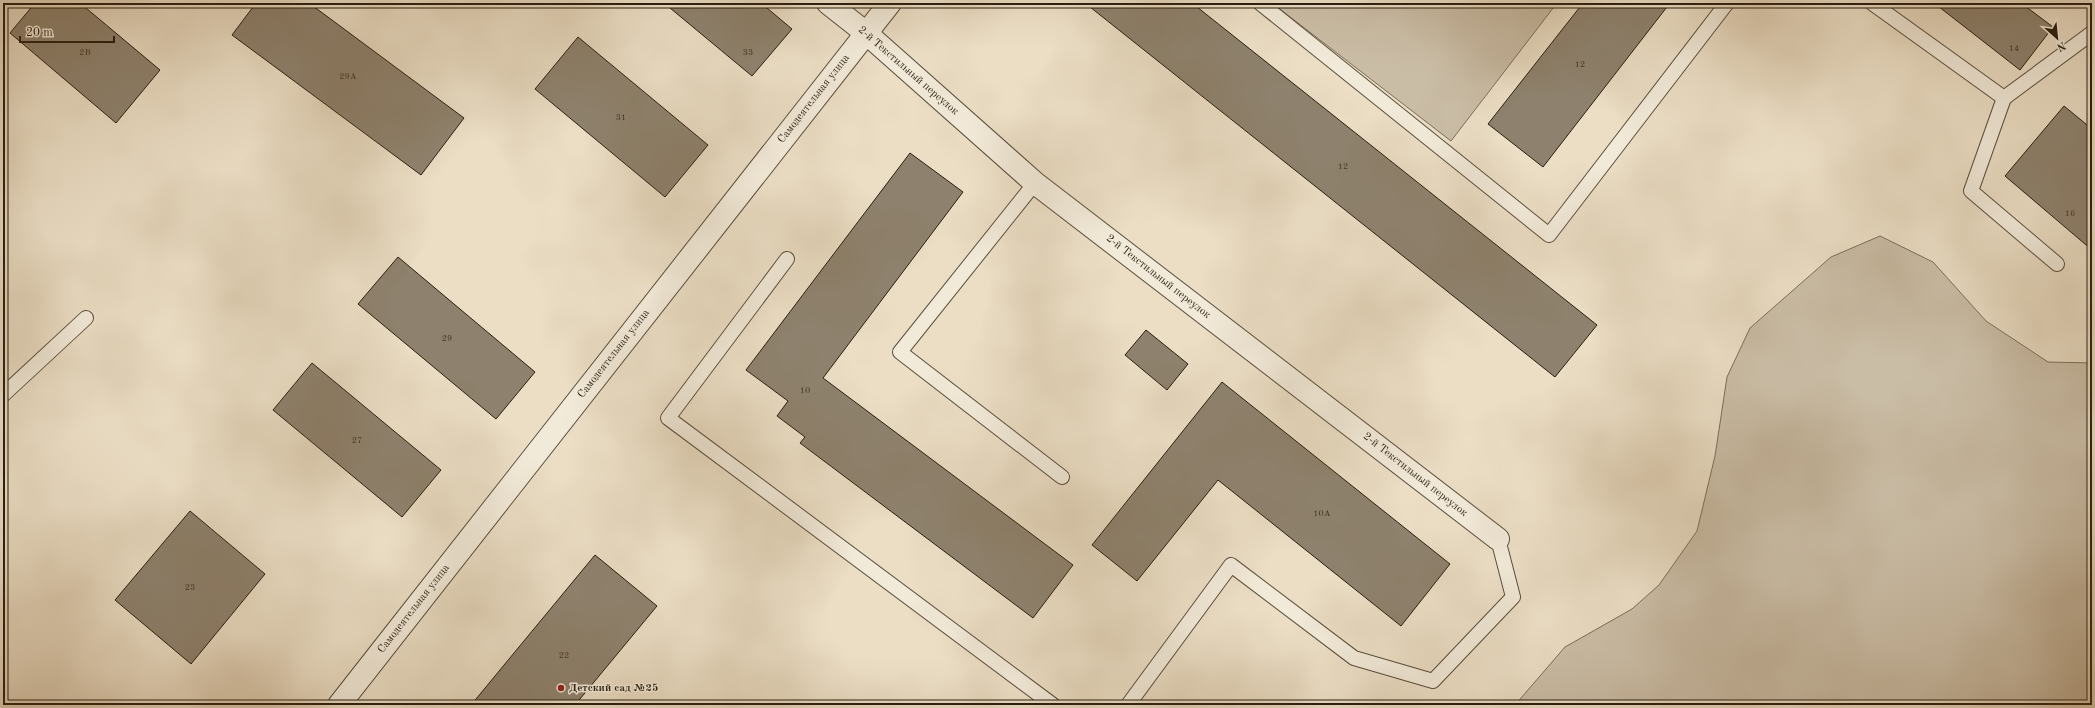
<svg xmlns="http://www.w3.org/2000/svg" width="2095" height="708" font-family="'Old Standard TT',serif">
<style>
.green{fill:#cabda6;stroke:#7a6e5b}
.building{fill:#8e826e;stroke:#291e10}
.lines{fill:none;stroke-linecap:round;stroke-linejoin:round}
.lane-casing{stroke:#5a4e3d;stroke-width:16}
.street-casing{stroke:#5a4e3d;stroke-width:24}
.lane{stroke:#f2ead9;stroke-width:14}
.street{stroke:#f2ead9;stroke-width:22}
.poi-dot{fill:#8f2418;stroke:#f2ead9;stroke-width:1.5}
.labels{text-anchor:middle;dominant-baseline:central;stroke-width:3;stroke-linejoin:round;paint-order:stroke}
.number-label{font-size:9px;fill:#423728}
.street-label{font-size:11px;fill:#291e10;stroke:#f2ead9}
.poi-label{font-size:11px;font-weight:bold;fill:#291e10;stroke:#f2ead9;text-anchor:start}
</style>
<rect width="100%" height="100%" fill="#ebdec5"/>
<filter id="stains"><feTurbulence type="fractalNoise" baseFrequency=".005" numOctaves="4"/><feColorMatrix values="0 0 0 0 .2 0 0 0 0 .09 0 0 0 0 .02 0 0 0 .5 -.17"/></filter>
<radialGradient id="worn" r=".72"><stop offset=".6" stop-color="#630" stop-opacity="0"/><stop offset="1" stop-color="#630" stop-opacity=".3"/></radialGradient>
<g class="green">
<path d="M1272,3H1557L1451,141Z"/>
<path d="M1880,236L1933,262L1986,321L2048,362L2092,363V705H1515L1565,647L1632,609L1659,585L1697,531L1715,456L1727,377L1750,328L1831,257Z"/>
</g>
<g class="building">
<path d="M35,3H80L160,70L116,123L10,33Z"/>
<path d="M256,3H309L464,118L421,175L232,35Z"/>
<path d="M664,3H761L792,29L752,76Z"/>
<path d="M1093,3H1192L1597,325L1555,377L1090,7Z"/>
<path d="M1583,3H1670L1543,167L1488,124Z"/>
<path d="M1934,3H2021L2053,27L2020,70Z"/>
<path d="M578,37L708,145L665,197L535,89Z"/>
<path d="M2064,106L2092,129V250L2005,176Z"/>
<path d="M910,153L963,192L823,378L1073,565L1033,618L800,443L805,437L777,416L788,401L746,370Z"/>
<path d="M398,257L535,372L496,419L358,304Z"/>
<path d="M1146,330L1188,364L1167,390L1125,355Z"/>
<path d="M312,363L441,470L402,517L273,410Z"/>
<path d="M1222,382L1450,564L1401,626L1218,480L1137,581L1092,545Z"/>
<path d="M190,511L265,574L191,664L115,600Z"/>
<path d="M595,555L657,606L575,705H471Z"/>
</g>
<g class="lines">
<defs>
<g id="lane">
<path d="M1260,3L1549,235L1727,3"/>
<path d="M1872,3L2004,98L1971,191L2057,264"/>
<path d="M2004,98L2092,33"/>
<path d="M1035,183L900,352L1062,477"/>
<path d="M787,259L668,418L1053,705"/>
<path d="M3,395L86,318"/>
<path d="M1128,705L1231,565L1354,658L1433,681L1513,597L1498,539"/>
</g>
<g id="street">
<path d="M828,3L866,33L1035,183L1498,539"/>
<path d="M339,705L890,3"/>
</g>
</defs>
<use href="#lane" class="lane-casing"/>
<use href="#street" class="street-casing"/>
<use href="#lane" class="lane"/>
<use href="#street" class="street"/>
</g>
<circle class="poi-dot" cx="561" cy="688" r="4"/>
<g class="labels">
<g class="number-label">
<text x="2014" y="48">14</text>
<text x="85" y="52">2В</text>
<text x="748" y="52">33</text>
<text x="1580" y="64">12</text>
<text x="348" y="76">29А</text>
<text x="621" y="117">31</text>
<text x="1343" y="166">12</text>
<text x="2070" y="213">16</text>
<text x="447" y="338">29</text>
<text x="805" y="390">10</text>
<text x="357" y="440">27</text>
<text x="1322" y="513">10А</text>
<text x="190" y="587">23</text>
<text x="564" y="655">22</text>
</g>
<g class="street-label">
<text transform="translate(908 71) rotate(41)">2-й Текстильный переулок</text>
<text transform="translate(814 99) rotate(-52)">Самодеятельная улица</text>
<text transform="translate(1158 277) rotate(38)">2-й Текстильный переулок</text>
<text transform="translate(614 354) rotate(-52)">Самодеятельная улица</text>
<text transform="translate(1415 475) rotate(38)">2-й Текстильный переулок</text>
<text transform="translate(414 609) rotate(-52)">Самодеятельная улица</text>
</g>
<g class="poi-label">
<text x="569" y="688">Детский сад №25</text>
</g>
</g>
<rect width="2095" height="708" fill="none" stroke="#ebdec5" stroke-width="16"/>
<rect x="4" y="4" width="2087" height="700" fill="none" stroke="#291e10" stroke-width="2"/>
<rect x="8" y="8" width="2079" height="692" fill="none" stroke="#291e10"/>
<g transform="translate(2057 38) rotate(153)" stroke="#f2ead9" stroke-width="3" paint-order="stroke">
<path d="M0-3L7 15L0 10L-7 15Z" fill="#291e10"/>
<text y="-6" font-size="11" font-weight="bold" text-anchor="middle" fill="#291e10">N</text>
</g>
<path d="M20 36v6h94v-6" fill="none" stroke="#291e10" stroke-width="2"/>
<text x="26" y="36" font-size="12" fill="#291e10" stroke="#f2ead9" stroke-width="3" paint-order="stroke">20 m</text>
<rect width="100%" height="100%" filter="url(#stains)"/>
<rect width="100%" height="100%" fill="url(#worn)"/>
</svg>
